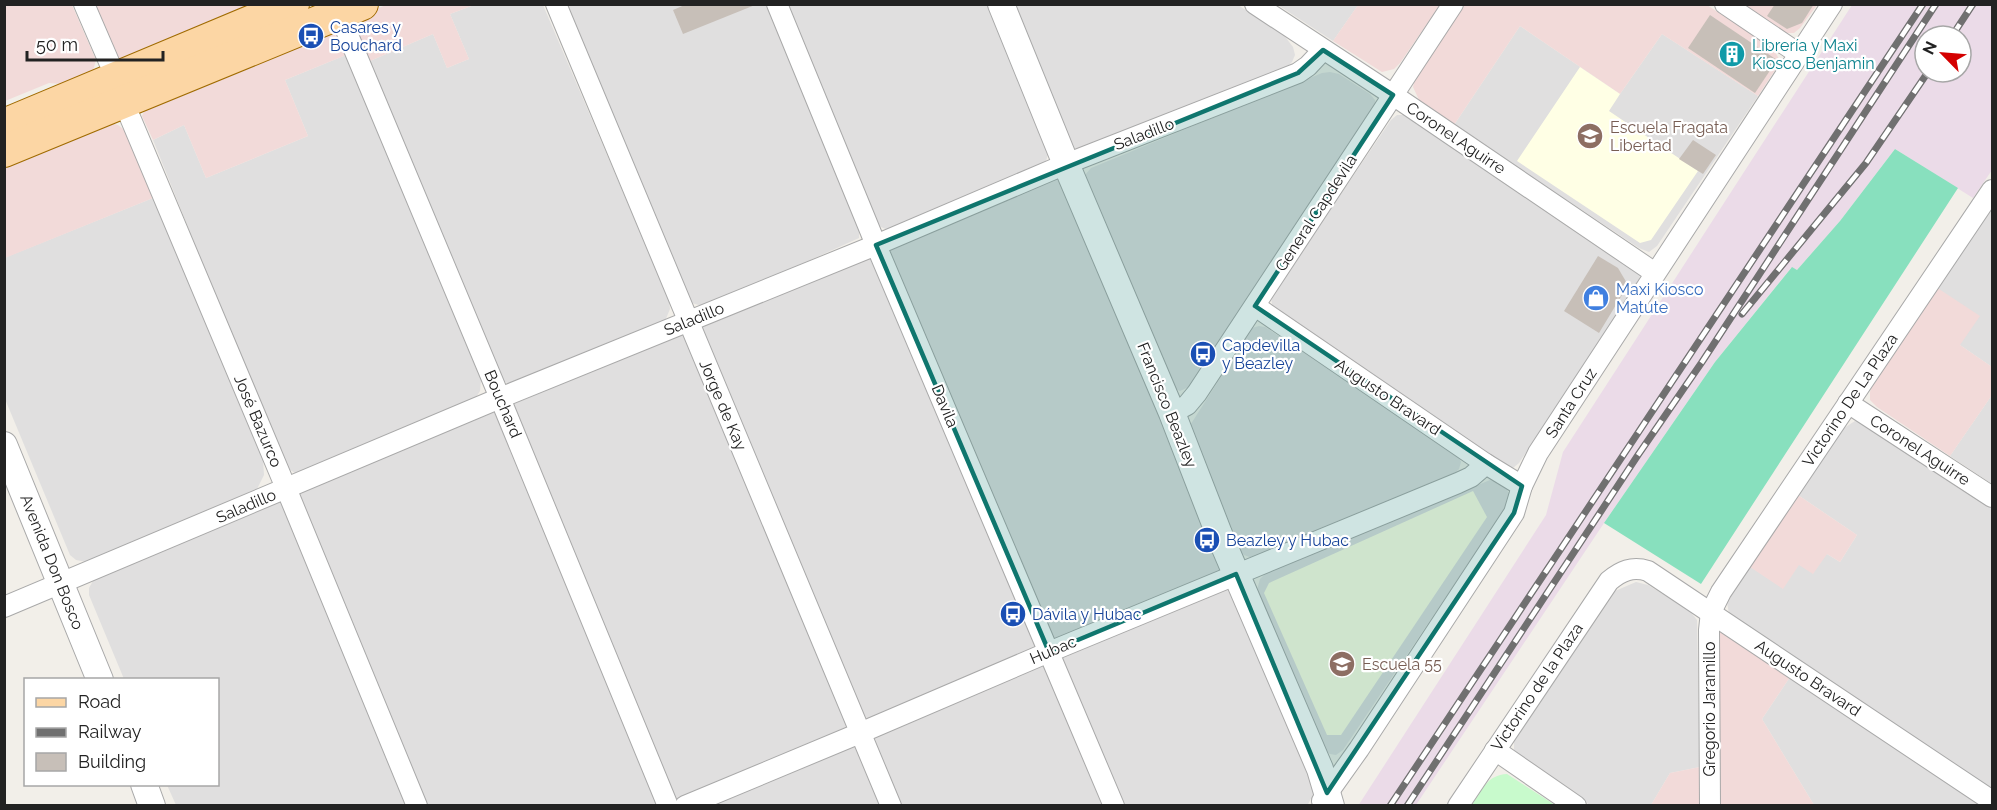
<svg xmlns="http://www.w3.org/2000/svg" width="1997" height="810" font-family="Raleway,sans-serif">
<style>
.residential{fill:#e0dfdf}
.commercial{fill:#f2dad9}
.industrial{fill:#ebdbe8;fill-rule:evenodd}
.education{fill:#ffffe5}
.park{fill:#c8facc}
.pitch{fill:#88e0be}
.building{fill:#c7bfb8}
.lines{fill:none;stroke-linecap:round;stroke-linejoin:round}
.minor-casing{stroke:#a9a9a9;stroke-width:22}
.tertiary-casing{stroke:#a9a9a9;stroke-width:28}
.primary-casing{stroke:#a06b00;stroke-width:34}
.minor{stroke:#fff;stroke-width:20}
.tertiary{stroke:#fff;stroke-width:26}
.primary{stroke:#fcd6a4;stroke-width:32}
.rail-casing{stroke:#707070;stroke-width:7}
.rail{stroke:#fff;stroke-width:4.5;stroke-dasharray:14;stroke-linecap:butt}
.marked{fill:#0f766e;fill-opacity:0.2;stroke:#0f766e;stroke-width:4.5;stroke-linejoin:round}
.labels{text-anchor:middle;dominant-baseline:central;stroke-width:4.5;stroke-linejoin:round;paint-order:stroke}
.transit-label{font-size:16px;fill:#164399;stroke:#fff;text-anchor:start}
.culture-label{font-size:16px;fill:#0d838f;stroke:#fff;text-anchor:start}
.education-label{font-size:16px;fill:#785e54;stroke:#fff;text-anchor:start}
.street-label{font-size:16px;fill:#222;stroke:#fff}
.shop-label{font-size:16px;fill:#366cbe;stroke:#fff;text-anchor:start}
</style>
<rect width="100%" height="100%" fill="#f2efe9"/>
<g class="residential">
<path d="M474,5H543L669,300L670,309L665,321L510,385L501,379L370,61L433,34L447,68L469,59L450,14Z"/>
<path d="M567,5H766L859,227V238L711,305L702,306L692,303Z"/>
<path d="M788,5H990L1048,155L1045,164L888,230L881,227L875,219Z"/>
<path d="M1010,5H1238L1283,34L1293,47L1295,55L1292,62L1287,67L1081,151L1069,146Z"/>
<path d="M1278,5H1358L1333,41Z"/>
<path d="M1520,26L1620,94L1662,34L1758,96L1657,246L1649,252L1639,248L1454,125Z"/>
<path d="M346,55L481,380L480,391L471,405L305,474L295,473L284,466L153,140L184,125L206,178L308,136L285,80Z"/>
<path d="M1330,72L1339,74L1370,94L1375,100L1376,109L1193,385L1180,391L1168,385L1084,183L1085,175L1091,168L1322,73Z"/>
<path d="M1397,115H1407L1640,275L1639,284L1519,463L1513,468L1504,467L1277,312L1272,305L1271,297L1391,120Z"/>
<path d="M1059,178L1315,781L1314,793L1307,806L176,805L167,785L218,784V680L124,679L89,595V588L94,579L103,574Z"/>
<path d="M153,198L263,460L264,475L255,493L87,562L76,560L70,555L5,399L4,258Z"/>
<path d="M1991,209H1992V367L1960,345L1936,287Z"/>
<path d="M1259,326L1265,327L1456,451L1461,462L1459,469L1454,474L1252,558L1244,555L1238,550L1189,427L1252,328Z"/>
<path d="M1992,395V484L1950,456Z"/>
<path d="M1855,421L1862,422L1992,506V792L1729,614L1727,602L1750,567L1799,565L1827,554L1840,562L1857,535L1798,495L1841,430Z"/>
<path d="M1490,480L1499,482L1506,487L1509,494V503L1343,750L1336,755L1330,754L1323,749L1256,594L1260,579L1266,573Z"/>
<path d="M1636,582L1648,585L1689,610L1697,620L1700,767L1670,773L1651,805H1590L1518,759L1514,755V742L1615,591Z"/>
<path d="M1790,677L1979,805H1814L1762,719Z"/>
</g>
<g class="commercial">
<path d="M5,5H72L96,60L93,71L61,84L49,83L5,101Z"/>
<path d="M93,5H259L129,61L119,59L114,54Z"/>
<path d="M386,5H474L450,14L469,59L447,68L433,34L370,61L356,28L358,20L366,13Z"/>
<path d="M1358,5V4L1440,5L1400,63L1394,69L1382,72L1333,41Z"/>
<path d="M1465,5H1707L1773,48L1779,59L1777,67L1758,96L1662,34L1620,94L1520,26L1454,125L1420,102L1413,87L1415,79Z"/>
<path d="M1743,5H1817L1800,28L1794,33H1786Z"/>
<path d="M333,31L339,36L346,55L285,80L308,136L206,178L184,125L153,140L142,116L145,109Z"/>
<path d="M106,122L118,125L127,132L153,198L5,258V164Z"/>
<path d="M1936,287L1980,316L1960,345L1992,367V395L1950,456L1877,407L1870,400V392L1873,382Z"/>
<path d="M1798,495L1857,535L1840,562L1827,554L1813,574L1799,565L1783,589L1750,567Z"/>
<path d="M1723,632L1790,677L1762,719L1814,805H1720L1719,633Z"/>
<path d="M1700,767V805H1651L1670,773Z"/>
</g>
<path class="industrial" d="M1852,5H1992V170L1973,198L1895,149L1840,221L1797,270L1791,268L1715,362L1604,523L1416,805L1358,806L1546,515L1563,452ZM1925,36H1961V72H1925Z"/>
<g class="education">
<path d="M1580,67L1620,94L1609,111L1698,171L1651,240L1640,243L1517,161Z"/>
<path d="M1473,491L1487,517L1341,735H1327L1264,593L1269,583Z"/>
</g>
<path class="park" d="M1507,774L1555,805H1472C1482,790 1487,775 1507,774Z"/>
<path class="pitch" d="M1895,149L1958,188L1701,584L1604,523L1715,362L1792,267L1797,270L1840,221Z"/>
<g class="building">
<path d="M687,4H755V5L683,34L673,10Z"/>
<path d="M1775,4H1814L1802,23L1787,29L1767,16Z"/>
<path d="M1710,15L1777,60L1755,93L1688,48Z"/>
<path d="M1693,140L1716,155L1703,174L1679,159Z"/>
<path d="M1598,256L1618,268L1628,285L1599,333L1564,311Z"/>
</g>
<g class="lines">
<defs>
<g id="minor">
<path d="M84,4L116,78"/>
<path d="M335,4L500,398L668,806"/>
<path d="M556,4L891,806"/>
<path d="M777,4L876,245L1114,806"/>
<path d="M1255,4L1393,95L1655,273"/>
<path d="M1725,4L1799,54"/>
<path d="M124,103L286,488L417,806"/>
<path d="M1255,306L1486,464L1522,486"/>
<path d="M1848,403L1992,497"/>
<path d="M1172,413L1187,405L1197,393L1453,4"/>
<path d="M4,607L500,398L876,245L1066,164L1298,73L1308,66L1323,50"/>
<path d="M1495,750L1576,806"/>
<path d="M1322,801L1359,749L1514,513L1522,486L1538,453L1832,4"/>
<path d="M685,806L860,733L1049,652L1458,483L1471,477L1486,464"/>
<path d="M1458,806L1609,581C1621,571 1632,566 1648,571L1992,801"/>
<path d="M1710,806L1709,630L1711,612L1721,592L1992,190"/>
</g>
<g id="tertiary">
<path d="M1001,4L1066,164L1172,413L1219,534L1320,769L1331,806"/>
<path d="M4,445L100,680"/>
<path d="M144,784L152,806"/>
</g>
<g id="primary">
<path d="M4,125L293,4"/>
<path d="M4,151L362,4"/>
</g>
</defs>
<use href="#minor" class="minor-casing"/>
<use href="#tertiary" class="tertiary-casing"/>
<use href="#primary" class="primary-casing"/>
<use href="#minor" class="minor"/>
<use href="#tertiary" class="tertiary"/>
<use href="#primary" class="primary"/>
<defs>
<g id="rail">
<path d="M1952,36L1973,4"/>
<path d="M1742,314L1866,163L1928,72"/>
<path d="M1390,806L1923,4"/>
<path d="M1407,806L1638,455L1702,362L1936,4"/>
</g>
</defs>
<use href="#rail" class="rail-casing"/>
<use href="#rail" class="rail"/>
</g>
<path class="marked" d="M1323,50L1393,95L1255,306L1522,486L1514,513L1327,793L1236,574L1049,652L876,245L1298,73Z"/>
<defs>
<symbol id="bus-disc" viewBox="-11 -11 22 22"><circle r="9.5" fill="#1a4fb4" stroke="#fff"/><path d="M-5-6H5V4H4V6H2V4H-2V6H-4V4H-5ZM-3.5-4V0h7V-4ZM-3.5 1.2v1.5H-2V1.2ZM2 1.2v1.5H3.5V1.2Z" fill="#fff"/></symbol>
<symbol id="building-disc" viewBox="-11 -11 22 22"><circle r="9.5" fill="#0f9aa8" stroke="#fff"/><path d="M-4-6H4V6H1V3H-1V6H-4ZM-2.5-4.3h1.7v1.8h-1.7ZM.8-4.3h1.7v1.8H.8ZM-2.5-1h1.7V.8h-1.7ZM.8-1h1.7V.8H.8Z" fill="#fff"/></symbol>
<symbol id="school-disc" viewBox="-11 -11 22 22"><circle r="9.5" fill="#8d6e63" stroke="#fff"/><path d="M0-5L7-2L0 1L-7-2ZM-4 1L0 2.5L4 1V4Q0 6-4 4Z" fill="#fff"/></symbol>
<symbol id="shop-disc" viewBox="-11 -11 22 22"><circle r="9.5" fill="#3f7fe0" stroke="#fff"/><path d="M-5-2.5h2.3a2.7 3.5 0 0 1 5.4 0H5L5.5 6h-11ZM-1.5-2.5h3a1.5 2.3 0 0 0-3 0Z" fill="#fff"/></symbol>
</defs>
<g fill-rule="evenodd">
<use href="#bus-disc" x="296" y="21" width="30" height="30"/>
<use href="#building-disc" x="1717" y="39" width="30" height="30"/>
<use href="#school-disc" x="1575" y="121" width="30" height="30"/>
<use href="#shop-disc" x="1581" y="283" width="30" height="30"/>
<use href="#bus-disc" x="1188" y="339" width="30" height="30"/>
<use href="#bus-disc" x="1192" y="525" width="30" height="30"/>
<use href="#bus-disc" x="998" y="599" width="30" height="30"/>
<use href="#school-disc" x="1327" y="649" width="30" height="30"/>
</g>
<g class="labels">
<g class="transit-label">
<text x="330" y="27">Casares y<tspan x="330" dy="18">Bouchard</tspan></text>
<text x="1222" y="345">Capdevilla<tspan x="1222" dy="18">y Beazley</tspan></text>
<text x="1226" y="540">Beazley y Hubac</text>
<text x="1032" y="614">Dávila y Hubac</text>
</g>
<g class="culture-label">
<text x="1752" y="45">Librería y Maxi<tspan x="1752" dy="18">Kiosco Benjamin</tspan></text>
</g>
<g class="education-label">
<text x="1610" y="127">Escuela Fragata<tspan x="1610" dy="18">Libertad</tspan></text>
<text x="1362" y="664">Escuela 55</text>
</g>
<g class="street-label">
<text transform="translate(1144 134) rotate(-21)">Saladillo</text>
<text transform="translate(1456 138) rotate(34)">Coronel Aguirre</text>
<text transform="translate(1316 213) rotate(-57)">General Capdevila</text>
<text transform="translate(694 319) rotate(-22)">Saladillo</text>
<text transform="translate(1388 397) rotate(34)">Augusto Bravard</text>
<text transform="translate(1850 400) rotate(-56)">Victorino De La Plaza</text>
<text transform="translate(1571 403) rotate(-57)">Santa Cruz</text>
<text transform="translate(503 404) rotate(67)">Bouchard</text>
<text transform="translate(723 405) rotate(67)">Jorge de Kay</text>
<text transform="translate(1167 405) rotate(68)">Francisco Beazley</text>
<text transform="translate(945 406) rotate(67)">Davila</text>
<text transform="translate(258 421) rotate(67)">José Bazurco</text>
<text transform="translate(1920 450) rotate(33)">Coronel Aguirre</text>
<text transform="translate(246 506) rotate(-23)">Saladillo</text>
<text transform="translate(52 562) rotate(68)">Avenida Don Bosco</text>
<text transform="translate(1053 650) rotate(-23)">Hubac</text>
<text transform="translate(1808 678) rotate(34)">Augusto Bravard</text>
<text transform="translate(1537 687) rotate(-56)">Victorino de la Plaza</text>
<text transform="translate(1709 709) rotate(-90)">Gregorio Jaramillo</text>
</g>
<g class="shop-label">
<text x="1616" y="289">Maxi Kiosco<tspan x="1616" dy="18">Matute</tspan></text>
</g>
</g>
<rect width="1997" height="810" fill="none" stroke="#222222" stroke-width="12"/>
<rect x="24" y="678" width="195" height="108" fill="#ffffff" stroke="#a7a7a7" stroke-width="1.5"/>
<rect x="36" y="698" width="30" height="9" fill="#fcd6a4" stroke="#a7a7a7" stroke-width="1.5"/>
<text x="78" y="708" font-size="18" fill="#222222">Road</text>
<rect x="36" y="728" width="30" height="9" fill="#707070" stroke="#a7a7a7" stroke-width="1.5"/>
<text x="78" y="738" font-size="18" fill="#222222">Railway</text>
<rect x="36" y="753" width="30" height="18" fill="#c7bfb8" stroke="#a7a7a7" stroke-width="1.5"/>
<text x="78" y="768" font-size="18" fill="#222222">Building</text>
<g transform="translate(1943 54) rotate(295)"><circle r="28" fill="#ffffff" stroke="#a7a7a7" stroke-width="1.5"/>
<path d="M0-4.5L10 22L0 15L-10 22Z" fill="#d40000"/>
<text y="-9" font-size="16" font-weight="bold" text-anchor="middle" fill="#222222">N</text>
</g>
<path d="M27 51v9h136v-9" fill="none" stroke="#222222" stroke-width="3"/>
<text x="36" y="51" font-size="18" fill="#222222" stroke="#ffffff" stroke-width="4.5" paint-order="stroke">50 m</text>
</svg>
